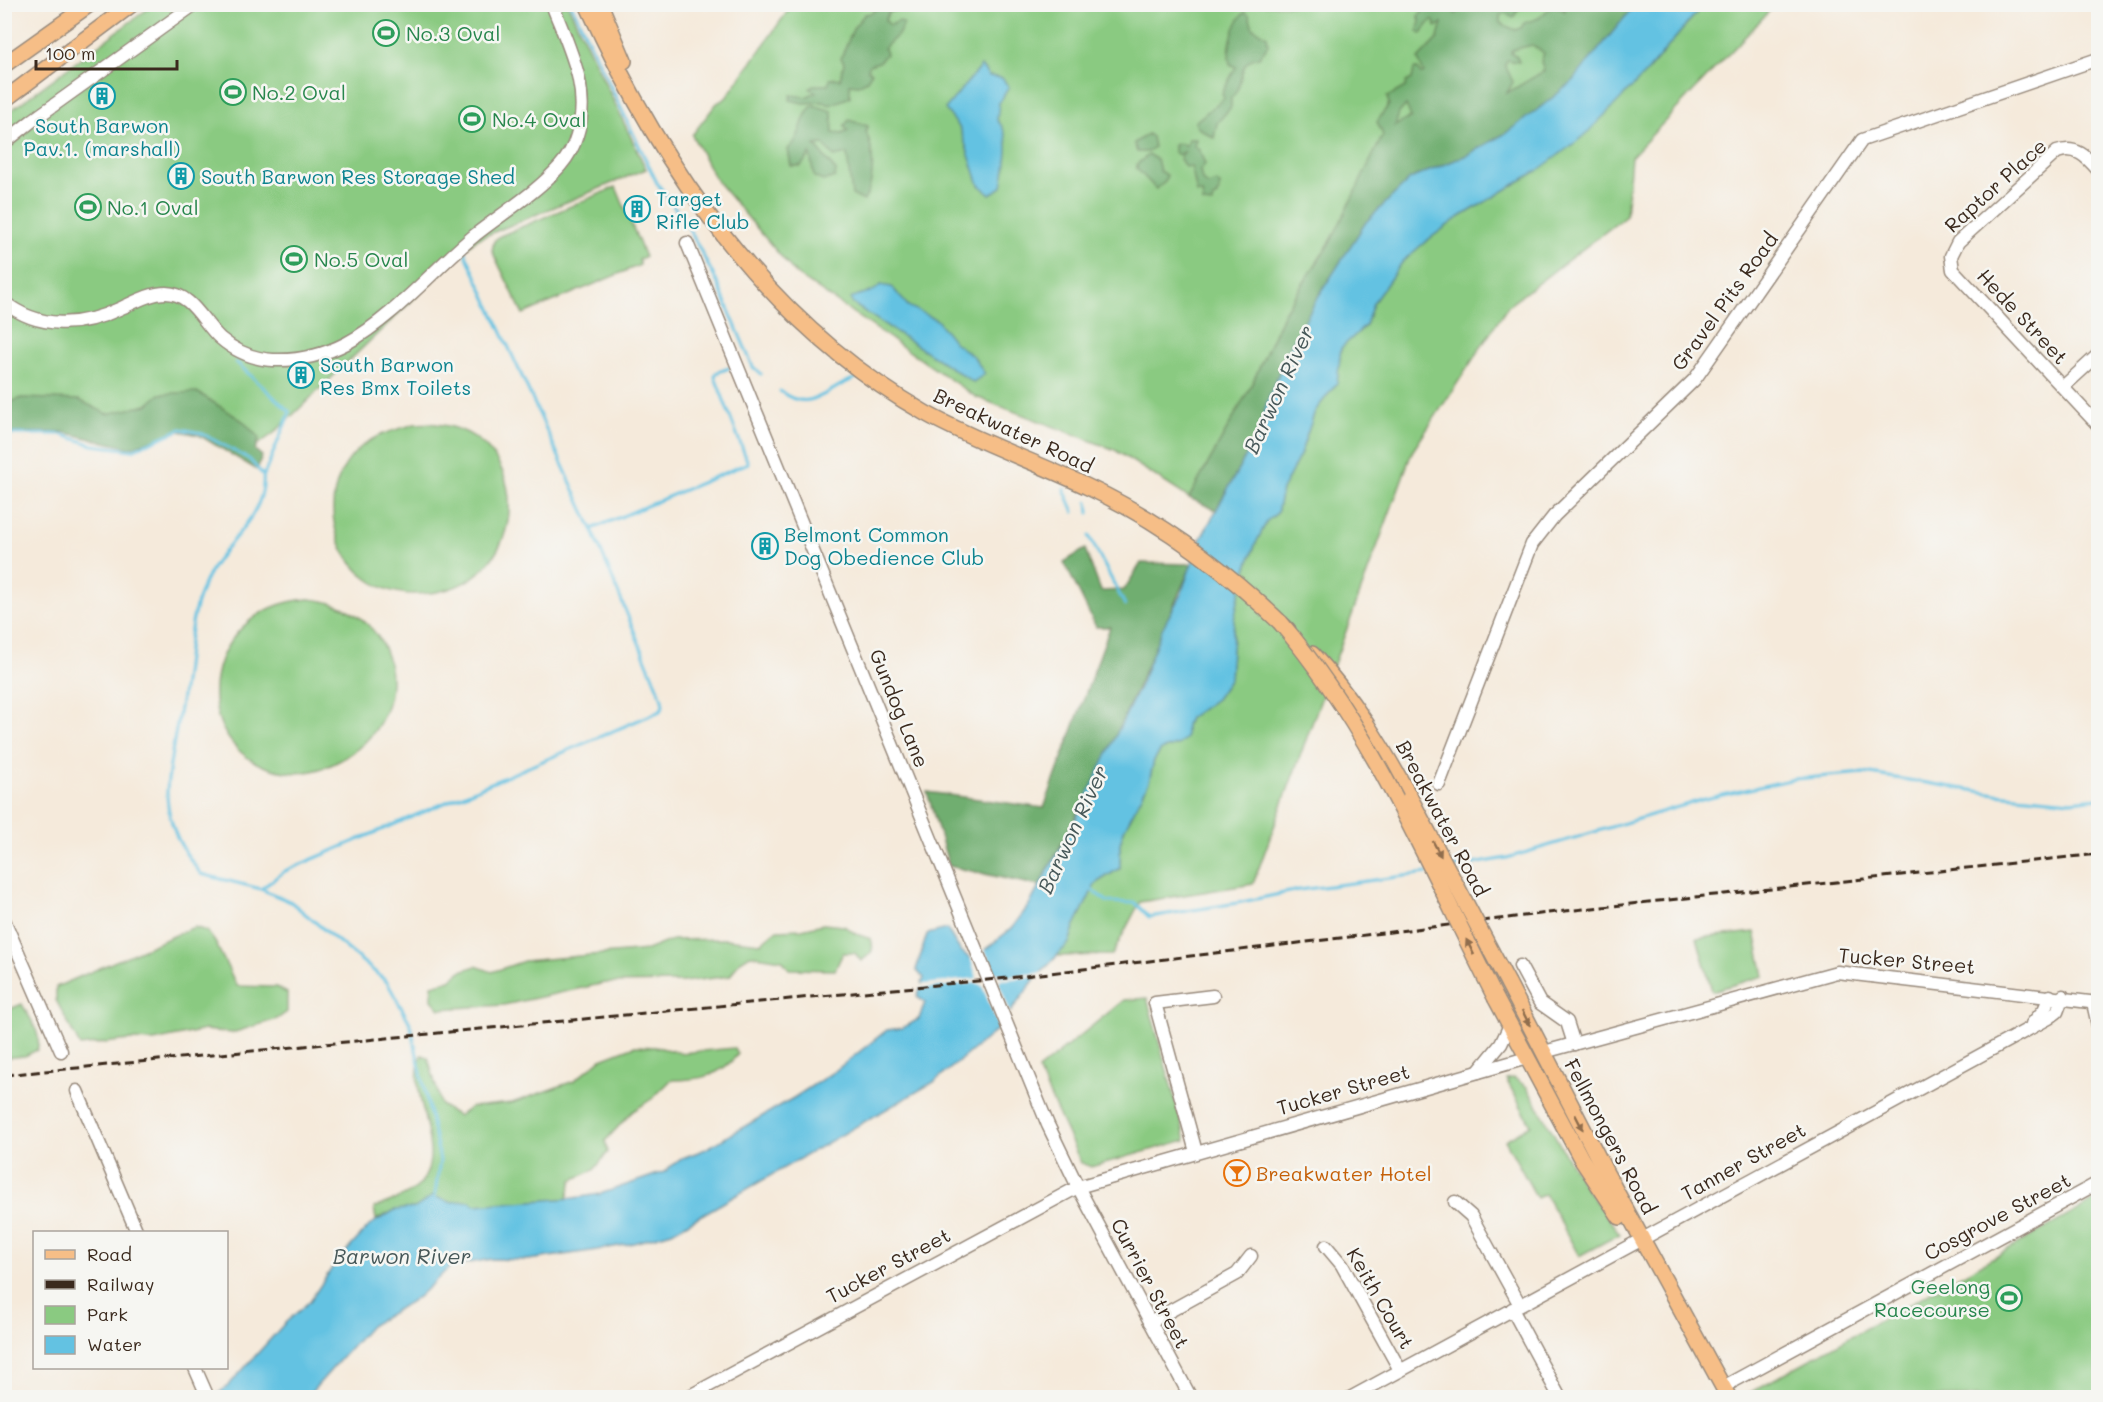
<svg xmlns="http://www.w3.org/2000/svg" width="2103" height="1402" font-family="Mali,sans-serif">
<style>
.green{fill:#8aca81;stroke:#627a50;stroke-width:1.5}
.forest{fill:#6fae6f;stroke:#556c46;stroke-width:1.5;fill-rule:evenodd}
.water{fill:#63c2e2;stroke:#4f7680;stroke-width:1.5}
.pier{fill:#f5eadb}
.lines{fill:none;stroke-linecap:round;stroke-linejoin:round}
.stream{stroke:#63c2e2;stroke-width:3}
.minor-casing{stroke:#988a7c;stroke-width:15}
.major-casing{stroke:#988a7c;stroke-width:18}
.minor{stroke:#fff;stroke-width:12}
.major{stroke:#f6be87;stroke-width:15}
.rail{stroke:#3b2a1e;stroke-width:3;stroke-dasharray:9 4.5;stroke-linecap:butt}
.major-bridge-casing{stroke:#988a7c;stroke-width:18;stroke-linecap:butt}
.major-bridge{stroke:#f6be87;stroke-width:15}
.oneway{fill:#8f6d4d}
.labels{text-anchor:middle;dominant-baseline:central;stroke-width:5;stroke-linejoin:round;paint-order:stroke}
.leisure-label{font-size:20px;fill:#27864d;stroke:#f6f6f2;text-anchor:start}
.culture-label{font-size:20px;fill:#0d838f;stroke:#f6f6f2;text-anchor:start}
.street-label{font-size:20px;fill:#3b2a1e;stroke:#f6f6f2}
.food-label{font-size:20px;fill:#c56008;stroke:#f6f6f2;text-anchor:start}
.water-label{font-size:21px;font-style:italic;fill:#475859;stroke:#f6f6f2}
</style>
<rect width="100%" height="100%" fill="#f6f6f2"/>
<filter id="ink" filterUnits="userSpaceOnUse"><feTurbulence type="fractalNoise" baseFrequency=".0167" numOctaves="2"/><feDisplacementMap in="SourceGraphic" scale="12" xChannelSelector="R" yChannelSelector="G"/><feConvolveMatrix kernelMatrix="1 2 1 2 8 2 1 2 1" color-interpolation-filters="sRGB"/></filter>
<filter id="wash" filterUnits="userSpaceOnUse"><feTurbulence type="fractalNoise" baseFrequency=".008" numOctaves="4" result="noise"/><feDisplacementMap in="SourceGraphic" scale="24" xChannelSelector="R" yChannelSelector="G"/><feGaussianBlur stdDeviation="1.35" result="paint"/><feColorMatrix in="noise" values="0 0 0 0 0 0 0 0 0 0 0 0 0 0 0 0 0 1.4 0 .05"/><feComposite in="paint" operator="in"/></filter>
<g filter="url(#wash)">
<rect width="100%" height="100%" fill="#f5eadb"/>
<g class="green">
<path d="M153,5H568L646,169L475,240L273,434L254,447L204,426L5,424V115Z"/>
<path d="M792,5H1617C1590,40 1526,88 1485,105C1463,114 1434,113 1411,117L1284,313L1251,386L1189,498L1115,450L976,397L796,274L716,180L692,135L717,103L726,98Z"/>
<path d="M1703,5H1775L1631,157L1626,216L1508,306L1412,452L1253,884L1140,902L1112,955L1057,956L1043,971L985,950L996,943H1069L1074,927L1096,883L1120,868V843L1124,830L1149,782L1154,760L1161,750L1179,744L1189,718L1216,699L1230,679L1234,619L1243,578L1255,545L1267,521L1277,513L1282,490L1300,455L1315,411L1337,383L1341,348L1366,325L1373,303L1403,261L1425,242L1455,220L1537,171L1646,73Z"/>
<path d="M616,187L645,257L639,259L640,265L523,314L492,251L494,241L500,236Z"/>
<path d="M415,424C540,414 541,593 416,594C340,595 304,497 361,447C376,434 396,430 415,424Z"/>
<path d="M309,599C398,606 421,710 346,757C328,768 308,775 286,772C181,756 195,607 309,599Z"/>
<path d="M823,924L844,926L856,934L871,939C875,951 871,954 861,961L855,953H843L835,970L789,969L782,960L750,955L739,962L730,976L683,982L605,983L504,1005L440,1009L432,1000V985L450,980L461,971L476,966L492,972L524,961L647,950L672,940L726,939L761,943L777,930L802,929Z"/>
<path d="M194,927L207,931L215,942L237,986L276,987L287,993V1012L277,1019L232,1033L205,1030L154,1041L129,1040L80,1046L56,1000V987Z"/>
<path d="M1755,932L1764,976L1712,991L1697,938Z"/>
<path d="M1147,998L1186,1140L1091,1167L1081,1163L1038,1070L1124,1000Z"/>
<path d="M22,1004C29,1017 43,1034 37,1050L25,1056L5,1058V1011Z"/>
<path d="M635,1046L657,1047L681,1053L734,1048L738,1054C720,1077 698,1080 671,1080L653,1098L632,1112L605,1141L608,1152L594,1170L572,1180L567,1199L474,1205L469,1201L450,1202L433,1196L415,1208L395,1210L376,1220L374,1208C387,1202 405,1198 416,1188C453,1156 403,1091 422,1055L428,1057L441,1105L458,1116L471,1107L512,1103L574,1081L601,1059Z"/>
<path d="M1514,1078L1527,1087L1582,1183L1620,1234L1579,1256L1545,1194L1537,1198L1505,1140L1531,1125L1506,1079Z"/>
<path d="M2098,1199V1397H1742Z"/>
</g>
<g class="forest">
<path d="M881,5H909L908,8L889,12L885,20L890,25L900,21L904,24L898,35L884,48L886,54L879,62L869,65L868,70L872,72L867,80L858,85L850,84V97L830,105L823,102L803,103L790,100L791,95L806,97L816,92L810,89L813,85H828L830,79L837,78L840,80L844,63L841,58L854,27L865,14L871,13Z"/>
<path d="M1429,5H1446L1456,14L1462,9L1458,5H1521L1513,18L1505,13L1500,16V23L1515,30L1521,28L1524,23L1539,18L1553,5L1565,11L1564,5H1635L1571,83L1537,110L1506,133L1467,155L1410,179L1366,222L1318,297L1292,343L1270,394L1255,439L1216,510L1189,498L1251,386L1284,313L1330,243L1383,135L1377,122L1389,104L1387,97L1405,87L1406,82L1412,79L1414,69H1418L1421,74L1424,73L1418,59L1438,38L1442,23L1436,27L1434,21H1431L1421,34L1418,31L1420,21L1418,16ZM1532,45L1544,53L1541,61L1544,71L1507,93L1513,82L1505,65L1507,60L1519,62L1517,57L1511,53L1512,50ZM1406,105L1411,117L1395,126L1399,113Z"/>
<path d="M1245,12L1249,15L1253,28L1267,36L1268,45L1259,57C1235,61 1246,85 1231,98V107L1217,123L1214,138L1197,127L1195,122L1224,98L1222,93L1236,67L1230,64C1227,50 1233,22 1245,12Z"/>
<path d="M813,105L832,111L833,133L842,134L848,131L844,126L849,120L868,126L866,132C875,152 875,181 864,201L852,195L847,154L834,157L823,144L815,145L836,171L835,177L823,181L814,177L810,154L801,166H791L788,149C803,137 799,118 813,105Z"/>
<path d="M1148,134L1152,137L1154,147L1148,152H1137L1134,143Z"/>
<path d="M1189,139H1196L1194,146L1199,150L1205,164L1200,171L1202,180L1208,185L1217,182L1220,185L1218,196L1213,198L1212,204L1203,203L1202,193H1197L1191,166L1185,167L1180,159L1184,152L1179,155L1174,152V145L1180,143L1186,146Z"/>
<path d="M1148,155L1157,159L1160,171L1167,175L1165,182L1156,189L1137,169V164Z"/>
<path d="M197,392L243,421L259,438L255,450L262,456L257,470L199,435L179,431L130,448L62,432L5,433V404L22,398L79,400L107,414L147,405L160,394Z"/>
<path d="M1085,549L1101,591L1124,590L1141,563L1192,564L1100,771L1039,886L949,866L927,792L1044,808L1110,627H1096L1064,562Z"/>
</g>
<g class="water">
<path d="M1635,5H1703L1646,73L1584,136L1537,171L1455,220L1425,242L1403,261L1373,303L1366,325L1341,348L1337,383L1315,411L1300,455L1282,490L1277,513L1267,521L1255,545L1243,578L1234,619L1230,679L1216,699L1189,718L1186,725V738L1179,744L1161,750L1154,760L1149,782L1124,830L1120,843V868L1096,883L1074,927L1069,943L1034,980L999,1028L934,1082L672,1232L630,1244L591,1251L528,1260L492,1259L451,1266L418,1297L370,1326L307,1397L213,1398L229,1385L285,1323L310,1301L334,1265L371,1224L395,1210L415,1208L433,1196L450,1202L470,1201L474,1205L574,1198L600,1194L664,1172L680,1159L706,1149L795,1097L835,1071L887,1030L902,1028L919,1019L925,1002L917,997L924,978L916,970L927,934L947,929L960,950L972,960L1012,928L1029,905L1073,825L1140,685L1162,629L1181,594L1200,540L1255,439L1270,394L1292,343L1318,297L1366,222L1410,179L1467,155L1506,133L1537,110L1571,83Z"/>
<path d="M981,66L989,76L1002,78L1009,87L999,103L997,120C1014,137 1005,165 1002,187L990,194L979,185L960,128L945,109Z"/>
<path d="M880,285L892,287L908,306L937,320L954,342L974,357L985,374L973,382L853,304L851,299C860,291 872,296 880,285Z"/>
</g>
<path class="pier" d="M984,948L995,973H1000L1001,977L1047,972L1043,976L1001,980L999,983L1012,1017L1000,1030L982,986L977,983L916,989L917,985L977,978L969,954L972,957Z"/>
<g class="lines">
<g class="stream">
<path d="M571,4L657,183L686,223L717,282L753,367L761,374"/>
<path d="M464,250L592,529"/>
<path d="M236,362L290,412L264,475"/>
<path d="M780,391C811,415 829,387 856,378"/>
<path d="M4,434H60L93,445L132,450L181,429L201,433L249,459L263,475C267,515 227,540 210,572C188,610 189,654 182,696C177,728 169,760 167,791C167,801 169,814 172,823C177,842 189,858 201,874L261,889L291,902L387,982L410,1023L440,1160L434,1201"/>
<path d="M1064,489L1074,512"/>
<path d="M1088,502L1089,513"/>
<path d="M1089,536L1125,605"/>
<path d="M1451,868L1507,858L1705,799L1794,779L1864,773L1996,794L2071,801L2098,798"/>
<path d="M1089,888L1108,902L1135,903L1149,917L1237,903L1299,890L1427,873"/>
<path d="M261,889L285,871L660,711L663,706L662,699L592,529L748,463L715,377L716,373L729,368"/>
</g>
</g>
</g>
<g filter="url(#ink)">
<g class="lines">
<defs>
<g id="minor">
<path d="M4,143L33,120L195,4"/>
<path d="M2098,170C2087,157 2076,145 2057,152L1958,242L1951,256L1953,270L2098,425"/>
<path d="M687,243L1048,1125L1078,1187L1191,1398"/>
<path d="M4,302C39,330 81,327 119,309C133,303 150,293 166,293C192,293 203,323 220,338C235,351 253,359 273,360C299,361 324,355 347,343C392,319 435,268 475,235C503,213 536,193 560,166C568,157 574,146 577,135C592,90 568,46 552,4"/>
<path d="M2063,387L2098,355"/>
<path d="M1439,784L1532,544L1554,516L1695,379L1862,140L2098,59"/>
<path d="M4,920L61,1051"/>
<path d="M1520,966L1540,1003L1567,1022L1574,1044"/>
<path d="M2093,1003L2098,1025"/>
<path d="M2032,1024L2044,1010L2050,996"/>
<path d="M1544,1052L1837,972L2098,1003"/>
<path d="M1478,1072L1501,1044L1510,1025"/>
<path d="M77,1091L137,1232"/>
<path d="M1196,1152L1155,1003L1213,996"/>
<path d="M1455,1202L1471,1216L1520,1305"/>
<path d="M1326,1246L1342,1265L1400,1370"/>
<path d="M1512,1309L1560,1398"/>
<path d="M1150,1322L1237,1274L1251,1256"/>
<path d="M195,1368L206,1393L195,1398"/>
<path d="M1723,1387L2098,1183"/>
<path d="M686,1398L1078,1187L1527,1058"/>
<path d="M1350,1398L2049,1018L2057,1012L2063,996"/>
</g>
<g id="major">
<path d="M587,4C661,167 766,323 925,413C977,442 1034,461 1088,487C1163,522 1229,572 1288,630"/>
<path d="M600,4L624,61"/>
<path d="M4,65L90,4"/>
<path d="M4,100L132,4"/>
<path d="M1312,654C1352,697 1382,746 1410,798"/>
<path d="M1508,983L1606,1173L1729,1398"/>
<path d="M1496,999L1582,1160L1620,1217"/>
</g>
</defs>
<use href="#minor" class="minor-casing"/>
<use href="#major" class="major-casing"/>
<use href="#minor" class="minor"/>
<use href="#major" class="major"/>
<path class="rail" d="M4,1075L1008,978L1565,911L2098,854"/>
<defs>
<g id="major-bridge">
<path d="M1280,622C1375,733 1430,870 1496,999"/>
<path d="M1410,798L1508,983"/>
</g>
</defs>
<use href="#major-bridge" class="major-bridge-casing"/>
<use href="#major-bridge" class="major-bridge"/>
</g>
<defs><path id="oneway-solid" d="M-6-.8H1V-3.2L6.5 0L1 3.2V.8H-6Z" transform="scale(1.5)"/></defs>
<g class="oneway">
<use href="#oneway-solid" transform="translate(1437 849) rotate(62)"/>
<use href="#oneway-solid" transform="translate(1470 947) rotate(-117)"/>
<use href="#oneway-solid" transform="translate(1526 1018) rotate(63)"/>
<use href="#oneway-solid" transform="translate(1579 1122) rotate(63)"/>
</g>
</g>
<defs>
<symbol id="stadium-ring" viewBox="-11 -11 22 22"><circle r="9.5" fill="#f6f6f2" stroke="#2e9e5b" stroke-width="1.5"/><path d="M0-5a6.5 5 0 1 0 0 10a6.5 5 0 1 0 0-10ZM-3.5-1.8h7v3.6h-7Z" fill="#2e9e5b"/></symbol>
<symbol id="building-ring" viewBox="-11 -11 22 22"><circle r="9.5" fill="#f6f6f2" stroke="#0f9aa8" stroke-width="1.5"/><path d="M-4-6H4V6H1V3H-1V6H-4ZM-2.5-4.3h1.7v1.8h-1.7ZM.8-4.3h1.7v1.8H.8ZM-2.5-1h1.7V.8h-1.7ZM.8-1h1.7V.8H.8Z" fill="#0f9aa8"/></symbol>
<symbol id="bar-ring" viewBox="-11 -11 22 22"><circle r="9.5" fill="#f6f6f2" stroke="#e8710a" stroke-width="1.5"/><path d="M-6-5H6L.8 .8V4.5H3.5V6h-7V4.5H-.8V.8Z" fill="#e8710a"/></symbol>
</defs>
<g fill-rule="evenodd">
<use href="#stadium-ring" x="371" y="18" width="30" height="30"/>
<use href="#stadium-ring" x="218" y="77" width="30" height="30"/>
<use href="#building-ring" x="87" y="81" width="30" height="30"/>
<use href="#stadium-ring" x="457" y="104" width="30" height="30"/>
<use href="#building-ring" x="166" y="161" width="30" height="30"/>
<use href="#stadium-ring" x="73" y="192" width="30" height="30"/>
<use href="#building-ring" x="622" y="194" width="30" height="30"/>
<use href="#stadium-ring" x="279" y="244" width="30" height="30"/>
<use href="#building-ring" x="286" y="360" width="30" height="30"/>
<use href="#building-ring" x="750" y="531" width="30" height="30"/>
<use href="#bar-ring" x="1222" y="1158" width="30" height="30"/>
<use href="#stadium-ring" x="1994" y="1283" width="30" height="30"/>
</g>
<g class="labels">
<g class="leisure-label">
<text x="406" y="33">No.3 Oval</text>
<text x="252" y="92">No.2 Oval</text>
<text x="492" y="119">No.4 Oval</text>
<text x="107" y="207">No.1 Oval</text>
<text x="314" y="259">No.5 Oval</text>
<text x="1990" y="1286" text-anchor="end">Geelong<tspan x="1990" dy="23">Racecourse</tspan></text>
</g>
<g class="culture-label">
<text x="102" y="125" text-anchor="middle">South Barwon<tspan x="102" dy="23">Pav.1. (marshall)</tspan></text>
<text x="201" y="176">South Barwon Res Storage Shed</text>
<text x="656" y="198">Target<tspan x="656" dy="23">Rifle Club</tspan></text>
<text x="320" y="364">South Barwon<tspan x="320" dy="23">Res Bmx Toilets</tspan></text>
<text x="784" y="534">Belmont Common<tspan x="784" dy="23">Dog Obedience Club</tspan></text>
</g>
<g class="street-label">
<text transform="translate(1995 185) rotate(-42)">Raptor Place</text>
<text transform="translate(1724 301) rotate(-54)">Gravel Pits Road</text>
<text transform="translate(2023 316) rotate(47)">Hede Street</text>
<text transform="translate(1014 430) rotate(25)">Breakwater Road</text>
<text transform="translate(900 708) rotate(68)">Gundog Lane</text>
<text transform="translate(1443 818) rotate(62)">Breakwater Road</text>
<text transform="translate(1907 960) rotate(5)">Tucker Street</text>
<text transform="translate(1343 1089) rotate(-16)">Tucker Street</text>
<text transform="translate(1611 1136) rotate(62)">Fellmongers Road</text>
<text transform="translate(1743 1161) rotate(-29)">Tanner Street</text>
<text transform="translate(1997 1216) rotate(-28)">Cosgrove Street</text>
<text transform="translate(888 1265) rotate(-28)">Tucker Street</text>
<text transform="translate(1151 1283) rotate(62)">Currier Street</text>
<text transform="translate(1381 1298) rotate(60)">Keith Court</text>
</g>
<g class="food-label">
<text x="1256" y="1173">Breakwater Hotel</text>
</g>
<g class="water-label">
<text transform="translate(1278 389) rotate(-65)">Barwon River</text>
<text transform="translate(1072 829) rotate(-65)">Barwon River</text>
<text x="402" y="1255">Barwon River</text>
</g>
</g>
<rect width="2103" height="1402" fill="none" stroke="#f6f6f2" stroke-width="24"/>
<rect x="33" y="1231" width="195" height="138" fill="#f6f6f2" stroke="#aba49d" stroke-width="1.5"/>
<rect x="45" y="1250" width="30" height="9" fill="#f6be87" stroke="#aba49d" stroke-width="1.5"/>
<text x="87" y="1261" font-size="18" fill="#3b2a1e">Road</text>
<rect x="45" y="1280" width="30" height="9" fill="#3b2a1e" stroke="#aba49d" stroke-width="1.5"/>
<text x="87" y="1291" font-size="18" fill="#3b2a1e">Railway</text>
<rect x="45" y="1306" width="30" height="18" fill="#8aca81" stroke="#aba49d" stroke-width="1.5"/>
<text x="87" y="1321" font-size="18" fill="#3b2a1e">Park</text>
<rect x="45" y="1336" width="30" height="18" fill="#63c2e2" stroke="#aba49d" stroke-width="1.5"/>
<text x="87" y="1351" font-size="18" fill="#3b2a1e">Water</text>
<path d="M36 60v9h141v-9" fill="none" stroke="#3b2a1e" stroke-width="3"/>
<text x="45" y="60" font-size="18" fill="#3b2a1e" stroke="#f6f6f2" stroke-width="4.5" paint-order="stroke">100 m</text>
</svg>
